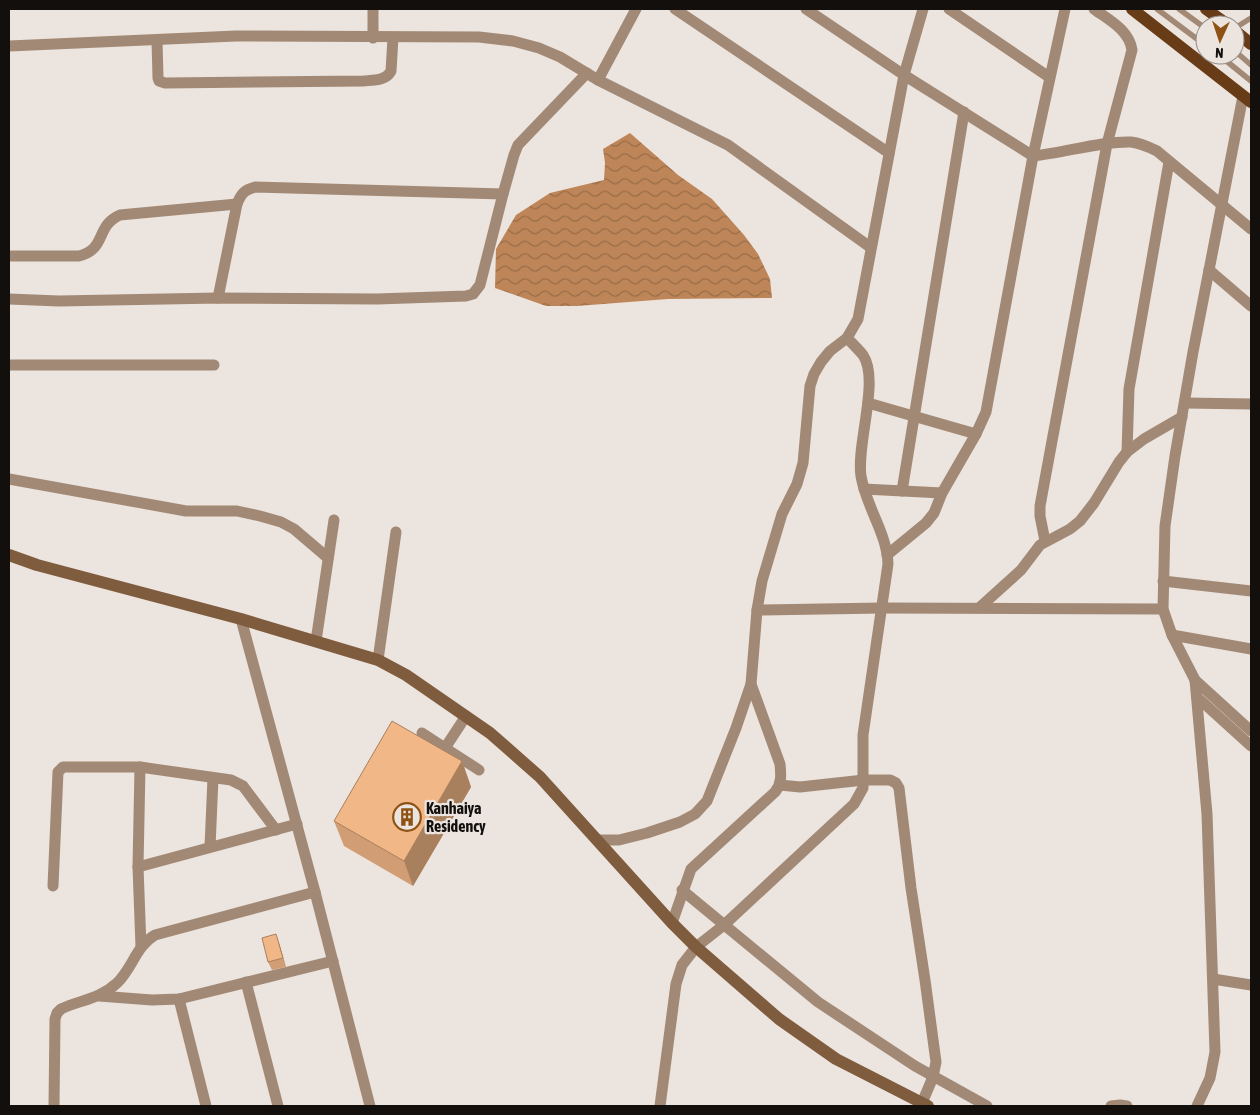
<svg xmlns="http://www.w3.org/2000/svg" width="1260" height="1115" font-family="'Asap Condensed',sans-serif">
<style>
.water{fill:url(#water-waves)}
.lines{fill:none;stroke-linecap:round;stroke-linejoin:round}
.lane{stroke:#a28975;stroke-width:5.5}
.street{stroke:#a28975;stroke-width:11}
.secondary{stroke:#805c3f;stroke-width:12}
.primary{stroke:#673c16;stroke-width:12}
.wall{fill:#d09d74}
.shaded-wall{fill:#a9805e}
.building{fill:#f2b787;stroke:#a9805e}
.labels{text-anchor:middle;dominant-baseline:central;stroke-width:4.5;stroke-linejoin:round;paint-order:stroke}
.poi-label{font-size:16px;font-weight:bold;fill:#120f0d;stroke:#ece4de;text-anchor:start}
</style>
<defs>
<pattern id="water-waves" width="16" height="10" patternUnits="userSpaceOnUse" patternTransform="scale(1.25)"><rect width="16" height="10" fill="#be8658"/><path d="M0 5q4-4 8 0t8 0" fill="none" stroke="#996c47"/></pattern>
</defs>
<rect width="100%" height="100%" fill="#ece4de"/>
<path class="water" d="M630,133L678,175L712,199L744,235L758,254L770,279L772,298L668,299L577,306H546L495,288L496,249L516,215L550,193L604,180L605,163L603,149Z"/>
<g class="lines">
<g class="lane">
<path d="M1157,9L1205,45"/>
<path d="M1179,9L1205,28"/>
<path d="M1235,28L1251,18"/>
<path d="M1235,51L1251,65"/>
<path d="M1219,55L1251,81"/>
</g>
<g class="street">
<path d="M373,9V38"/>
<path d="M675,9L889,153"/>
<path d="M806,9L904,75L1033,156C1064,153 1101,141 1131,142C1140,143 1149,147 1157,151L1251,229"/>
<path d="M949,9L1049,77"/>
<path d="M157,40L158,78L159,81L165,83L363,81C373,80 386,81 391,71L393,38"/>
<path d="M9,46L236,36L479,37L513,41L539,48L560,57L598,80L728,145L870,247"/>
<path d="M598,80L636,9"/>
<path d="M1243,96L1193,352L1175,456L1165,526L1163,609L1172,635L1195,680L1251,731"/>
<path d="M9,256H79C107,249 95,226 120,215L237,204"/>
<path d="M1209,270L1251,306"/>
<path d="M218,298L237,204C241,194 244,190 255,187L503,194"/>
<path d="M9,299L59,301L218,298L377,299L466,296L473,294L480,285L503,194L514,155L518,145L587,73"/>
<path d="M9,365H214"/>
<path d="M868,403L976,434"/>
<path d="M1185,403L1251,404"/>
<path d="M1127,452L1129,389L1169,162"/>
<path d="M9,479L186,511H237L260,516L281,522L294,529L328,558"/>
<path d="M864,489L942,493"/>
<path d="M902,491L964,112"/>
<path d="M1045,541L1040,516V506L1107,144L1132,50C1129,30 1109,20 1094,9"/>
<path d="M887,555L926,523L934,513L942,493L976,434L986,412L1033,156L1065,9"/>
<path d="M1163,581L1251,591"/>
<path d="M979,608L1021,570L1040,545L1070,529L1080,521L1094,503L1119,462L1127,452L1144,439L1182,417"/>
<path d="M757,610L882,608L1163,609"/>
<path d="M241,619L315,892L370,1106"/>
<path d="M1172,635L1251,649"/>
<path d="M316,641L334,520"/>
<path d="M378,660L396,532"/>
<path d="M1195,680L1207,814L1215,1052L1210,1078L1197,1106"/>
<path d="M1197,697L1251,746"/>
<path d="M466,716L445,748L479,770"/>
<path d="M422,733L445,748"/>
<path d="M140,767L138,867L141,947"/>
<path d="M780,785L800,787L864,780H890L896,783L899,788L911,888L925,980L936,1062L933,1077L922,1103"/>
<path d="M597,840H619L647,833L680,822L695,814L707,801L736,728L751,684L757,610L762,581L782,514L797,484L803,463L810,386L814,374L821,362L830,351L847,338L858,319L904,75L923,9"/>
<path d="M210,847L213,778"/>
<path d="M138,867L297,824"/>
<path d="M53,886L58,772L63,767H140L231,780L243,786L276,830"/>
<path d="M682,890L818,1002L915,1066L987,1106"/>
<path d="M672,923L691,869L775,792C782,783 781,774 780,764L751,684"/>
<path d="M1213,979L1251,985"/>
<path d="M246,982L278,1106"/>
<path d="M99,996L152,1000L179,999L333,961"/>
<path d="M179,999L206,1106"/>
<path d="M54,1106L55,1019L57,1013L61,1009C80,1000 100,999 117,983C132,969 136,946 155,935L315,892"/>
<path d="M660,1106L676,984L682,965L696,947L724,925L854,804L863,788V735L888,564C887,533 866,507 861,476C856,445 880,380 863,355C858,349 852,343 847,338"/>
<path d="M1111,1106L1120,1105L1127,1106"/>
</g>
<path class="secondary" d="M9,555L37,565L241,619L378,660L406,675L490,733L540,777L672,923L696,947L779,1019L836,1059L928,1106"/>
<g class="primary">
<path d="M1132,9L1251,102"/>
<path d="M1206,9L1228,25"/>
<path d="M1235,31L1251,44"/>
</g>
</g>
<g class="wall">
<path d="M462,761L471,787L413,886L344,846L334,821Z"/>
<path d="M279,943L286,967L272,970L268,962Z"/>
</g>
<g class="shaded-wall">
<path d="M462,761L471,787L413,886L404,861Z"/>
<path d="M276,934L279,943L286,967L283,958Z"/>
</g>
<g class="building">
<path d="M392,721L462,761L404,861L334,821Z"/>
<path d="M276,934L283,958L268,962L262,938Z"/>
</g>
<defs>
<symbol id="building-ring" viewBox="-11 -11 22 22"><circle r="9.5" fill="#ece4de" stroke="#8f5215" stroke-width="1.5"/><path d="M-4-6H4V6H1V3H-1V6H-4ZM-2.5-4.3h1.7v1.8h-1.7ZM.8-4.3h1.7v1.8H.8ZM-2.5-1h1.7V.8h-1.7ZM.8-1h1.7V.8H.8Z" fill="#8f5215"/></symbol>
</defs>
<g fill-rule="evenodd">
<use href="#building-ring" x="391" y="801" width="32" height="32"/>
</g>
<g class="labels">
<g class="poi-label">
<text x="426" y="808">Kanhaiya<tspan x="426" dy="18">Residency</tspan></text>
</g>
</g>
<rect width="1260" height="1115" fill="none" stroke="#120f0d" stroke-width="20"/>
<g transform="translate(1220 40) rotate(183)"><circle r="24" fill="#ece4de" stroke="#958f8a"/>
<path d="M0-4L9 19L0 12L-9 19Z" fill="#8f5215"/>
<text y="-8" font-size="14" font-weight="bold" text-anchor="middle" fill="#120f0d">N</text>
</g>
</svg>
